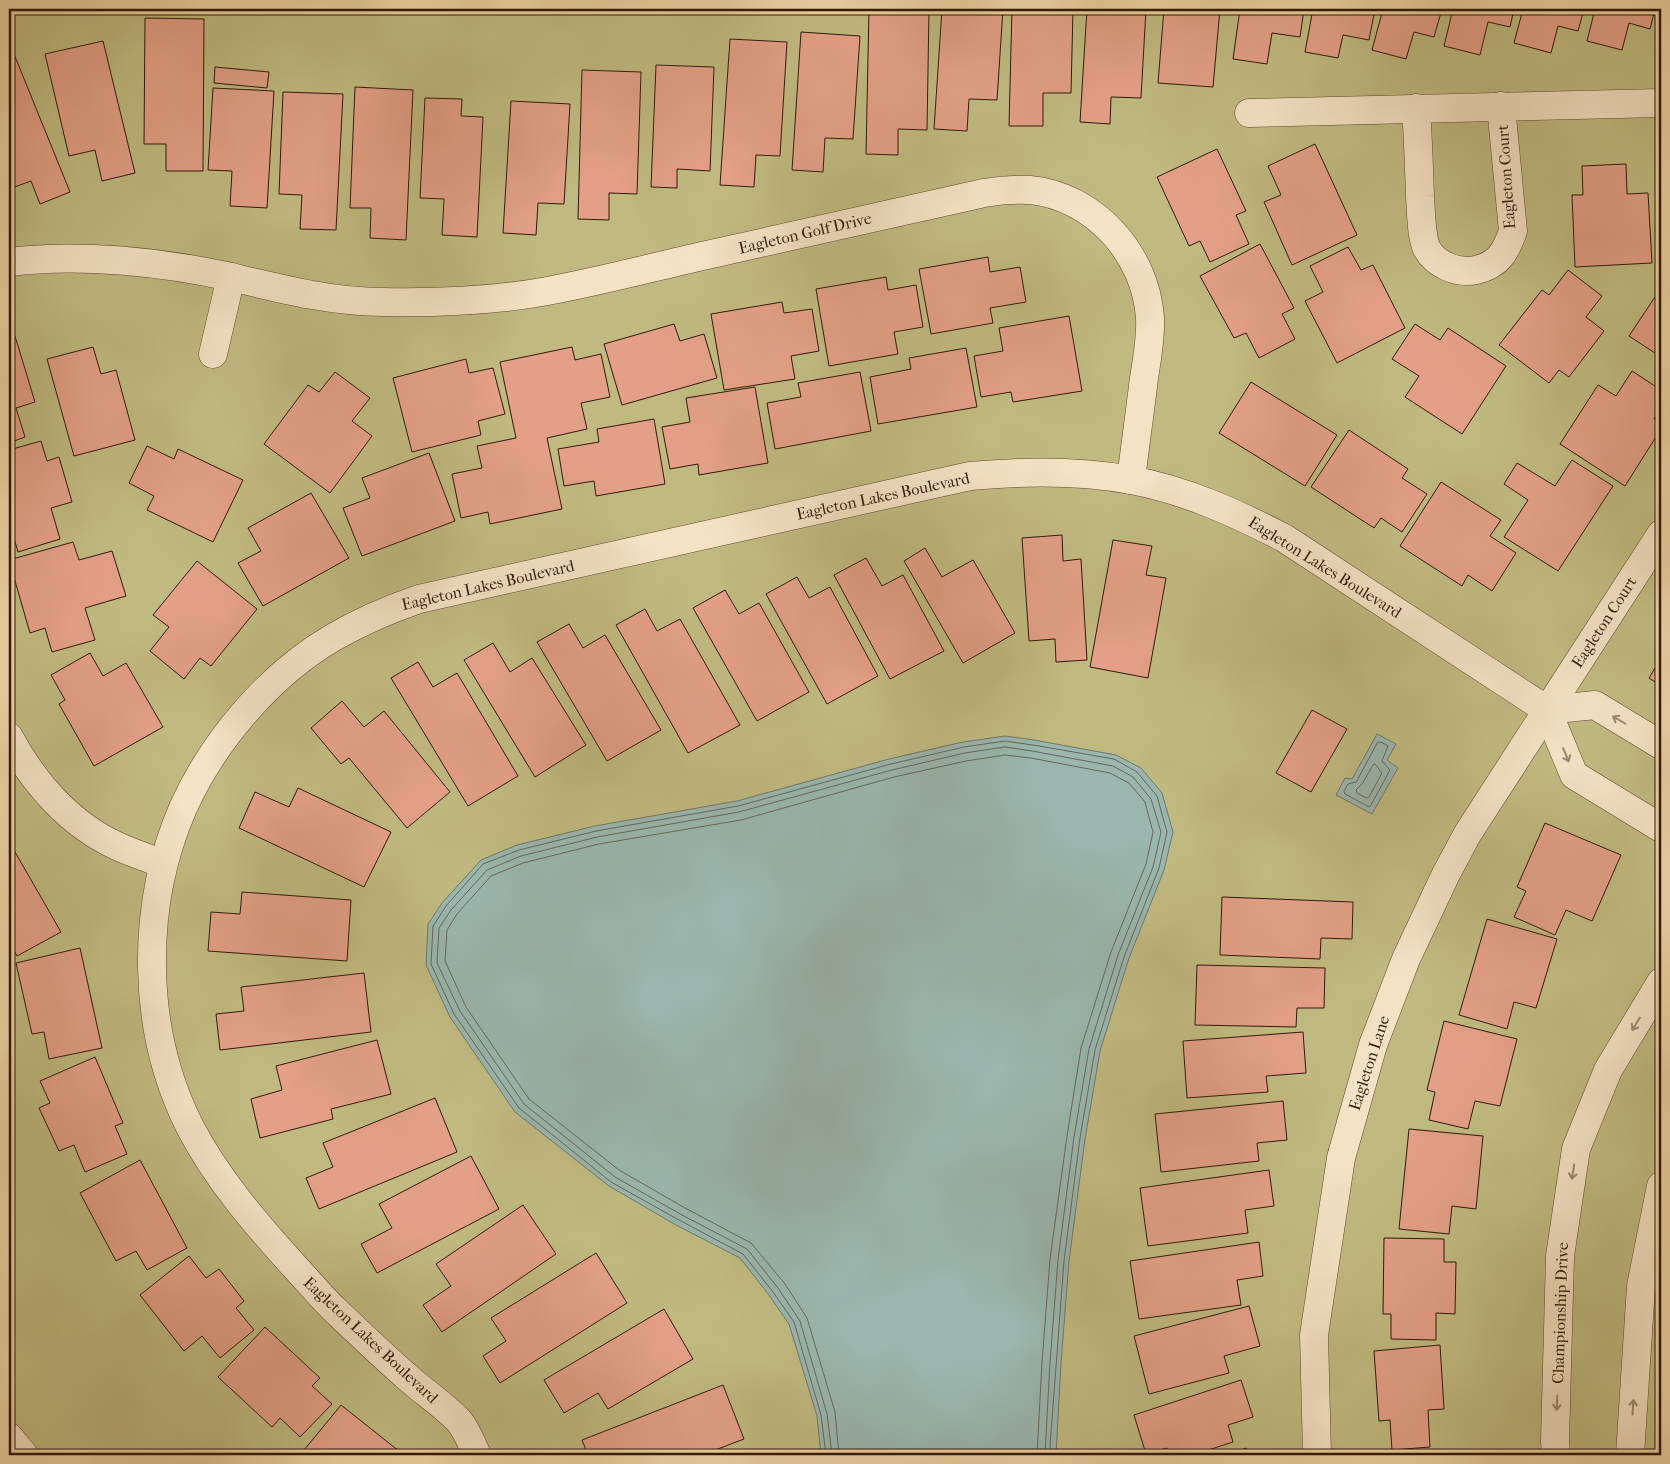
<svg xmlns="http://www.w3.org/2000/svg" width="1670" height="1464" font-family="'IM FELL French Canon',serif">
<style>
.green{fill:#c0ba80;stroke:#796a44}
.water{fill:#9ab6ae;stroke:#70776c}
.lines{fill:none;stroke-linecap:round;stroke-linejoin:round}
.shore{stroke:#66685b;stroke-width:1}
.building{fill:#e3a086;stroke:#321908}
.street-casing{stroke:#61472f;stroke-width:29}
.street{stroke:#f3e2c4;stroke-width:28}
.oneway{stroke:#9c886f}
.labels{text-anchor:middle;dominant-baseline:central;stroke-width:4;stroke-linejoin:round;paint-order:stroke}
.street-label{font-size:16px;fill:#321908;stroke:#f3e2c4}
</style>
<rect width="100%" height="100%" fill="#edd2a4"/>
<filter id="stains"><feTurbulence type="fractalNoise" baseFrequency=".004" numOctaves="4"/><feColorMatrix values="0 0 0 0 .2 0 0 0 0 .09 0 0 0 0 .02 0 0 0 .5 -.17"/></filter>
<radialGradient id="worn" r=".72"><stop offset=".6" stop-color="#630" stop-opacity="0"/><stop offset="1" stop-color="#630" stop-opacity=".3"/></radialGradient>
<rect class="green" x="9" y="9" width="1652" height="1446"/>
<g class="water">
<path d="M1377,734L1396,744L1387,760L1398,768L1372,814L1336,795L1345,778L1352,779Z"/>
<path d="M1005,736L1034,740L1116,755L1141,768L1162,793L1173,832L1164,870L1129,958L1100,1051L1085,1139L1069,1261L1061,1363L1056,1455H821L817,1416L789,1324L769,1295L740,1258L676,1225L609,1186L515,1112L450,1017L426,965L428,924L442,903L481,860L517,845L595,826L737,801L889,759L963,742Z"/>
</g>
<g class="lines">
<g class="shore">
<path d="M1378,742H1381L1388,746L1382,761L1390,770L1371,805L1369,807L1345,794L1344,791L1348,784L1356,782Z"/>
<path d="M1375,764L1382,773L1369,797L1366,798L1357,793L1356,790L1362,784L1373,765Z"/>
<path d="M826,1455L821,1415L794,1322L773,1292L743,1254L679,1220L611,1182L519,1108L454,1014L431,964L433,926L446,906L483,864L519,850L596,831L738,806L891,764L964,747L1005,741L1033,745L1114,759L1137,772L1157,796L1167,832L1159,868L1124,957L1095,1050L1080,1138L1064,1261L1050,1446L1051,1455"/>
<path d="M832,1455L827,1414L800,1321L778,1288L747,1249L682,1215L615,1177L524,1104L460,1011L437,963L439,928L451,910L487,870L521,856L597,837L739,812L892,770L965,753L1005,747L1032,751L1113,766L1133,777L1151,799L1161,832L1153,867L1118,955L1089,1049L1074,1137L1058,1260L1050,1362L1045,1455"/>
<path d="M839,1455L835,1412L807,1318L785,1284L751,1243L685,1208L619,1170L529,1099L466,1007L445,961L447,930L457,914L491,876L523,863L599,844L741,820L894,777L966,761L1005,755L1031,758L1110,773L1129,783L1145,802L1153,832L1146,864L1111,952L1081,1048L1067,1136L1050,1259L1042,1362L1037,1455"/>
</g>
</g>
<g class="building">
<path d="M869,9H929L927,130L898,129V155L866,154Z"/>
<path d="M942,9H1003L997,100L969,99L967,131L934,129Z"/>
<path d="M1012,9H1073L1071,93H1043V126H1009Z"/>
<path d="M1087,9H1146L1141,98L1111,97L1110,124L1080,122Z"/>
<path d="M1164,9H1220L1213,87L1158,83Z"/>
<path d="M1240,9H1304L1300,37L1272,33L1267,64L1233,59Z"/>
<path d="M1313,9H1375L1369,40L1343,35L1338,58L1305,52Z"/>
<path d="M1383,9H1442L1434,37L1414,32L1406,59L1372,50Z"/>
<path d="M1453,9H1514L1510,27L1488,22L1480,55L1444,46Z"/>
<path d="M1523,9H1584L1578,31L1558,26L1551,53L1514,43Z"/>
<path d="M1595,9H1655L1650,29L1629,23L1622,50L1587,41Z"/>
<path d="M145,18L204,19L203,171H166V144H144Z"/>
<path d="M801,32L860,36L853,139L825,138L823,172L792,170Z"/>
<path d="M730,39L787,42L780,156L756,155L754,187L720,185Z"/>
<path d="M103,41L135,173L102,181L95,150L69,156L45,54Z"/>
<path d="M14,54L70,192L40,204L31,181L9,189V56Z"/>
<path d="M656,65L714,67L710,171L677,169V188L651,187Z"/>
<path d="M215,67L269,72L267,88L214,83Z"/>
<path d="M582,70L641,72L637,194L609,193V220L578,219Z"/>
<path d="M355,87L413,90L406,240L370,238L371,208H350Z"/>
<path d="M213,88L274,91L267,208L230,206L232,171L208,170Z"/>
<path d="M283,92L343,94L336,230L300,229L302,195L279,194Z"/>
<path d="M425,98L462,99L461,116L483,117L477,237L442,235L444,199L420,198Z"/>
<path d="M511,101L570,104L564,204L538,203L536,235L503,233Z"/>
<path d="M1315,144L1357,235L1292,265L1264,202L1281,195L1268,166Z"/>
<path d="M1217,149L1246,211L1236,215L1249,244L1210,262L1200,241L1189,246L1157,177Z"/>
<path d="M1626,164L1627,194L1648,193L1652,263L1575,267L1572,195H1583L1582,166Z"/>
<path d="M1260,244L1294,308L1282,314L1295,339L1259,358L1246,333L1234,338L1200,276Z"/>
<path d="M1348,247L1361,270L1373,265L1405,328L1337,363L1305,301L1323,292L1310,266Z"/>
<path d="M988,257L990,272L1020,267L1026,302L990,308L993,323L931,334L919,269Z"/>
<path d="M1568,270L1602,296L1586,317L1604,331L1569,377L1559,370L1549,383L1499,345L1542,290L1549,295Z"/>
<path d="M886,277L888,290L916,285L923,327L894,332L898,354L829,366L816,289Z"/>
<path d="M1661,288V357L1629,336Z"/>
<path d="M782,302L784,313L812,309L819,351L791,356L795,379L724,390L711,314Z"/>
<path d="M1069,316L1082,391L1013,402L1011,392L981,397L974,356L1003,351L999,328Z"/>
<path d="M674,324L680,341L704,334L717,378L622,405L604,344Z"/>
<path d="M1415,324L1440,340L1448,328L1506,366L1462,434L1405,397L1419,376L1392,359Z"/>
<path d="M15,336L35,402L16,408L25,437L9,443V338Z"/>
<path d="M93,347L101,374L116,370L135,440L74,456L47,359Z"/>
<path d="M572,347L575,360L601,354L610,397L581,403L587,429L547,438L562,509L490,524L488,512L461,518L452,474L482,468L477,446L516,438L500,362Z"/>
<path d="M966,348L977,407L878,424L870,377L911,369L909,358Z"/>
<path d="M466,359L469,373L493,368L505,414L478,421L481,435L412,452L393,378Z"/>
<path d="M1632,371L1661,390V407L1654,419L1661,423V429L1625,486L1560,444L1598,385L1616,396Z"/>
<path d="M335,372L370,398L352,421L372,436L330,493L264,444L308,385L319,392Z"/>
<path d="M860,372L871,431L775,449L767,403L801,397L798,383Z"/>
<path d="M1251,382L1337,435L1305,486L1219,433Z"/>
<path d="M755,387L768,463L699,475L698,464L670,469L662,427L690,422L686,398Z"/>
<path d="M654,419L665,484L596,496L594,481L564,486L558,449L599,442L597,429Z"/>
<path d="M1349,430L1408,469L1402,478L1427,494L1402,532L1381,518L1374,528L1311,487Z"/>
<path d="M41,441L47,461L59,457L72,502L51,508L60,539L18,552L11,527L9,528V450Z"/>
<path d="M147,446L174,459L178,449L243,480L213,542L147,510L154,496L129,483Z"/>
<path d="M429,453L455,521L362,556L343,508L370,498L362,478Z"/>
<path d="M1572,460L1613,486L1558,571L1504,537L1528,500L1504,484L1517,463L1555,486Z"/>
<path d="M1441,482L1501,520L1490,536L1516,553L1492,591L1468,575L1462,586L1400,546Z"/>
<path d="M311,493L349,558L263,606L238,563L261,551L248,528Z"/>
<path d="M1062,535L1063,561L1081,559L1087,660L1056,662L1055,639L1029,641L1022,538Z"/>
<path d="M1113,540L1152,546L1146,575L1166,578L1148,678L1090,667Z"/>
<path d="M73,542L79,560L112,551L126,596L85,608L95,640L52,652L45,628L30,633L9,560Z"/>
<path d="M925,548L942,577L973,560L1015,633L963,663L904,561Z"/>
<path d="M866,558L882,586L903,575L944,651L890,679L834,575Z"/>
<path d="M197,561L257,609L211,666L200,658L184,679L150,651L169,627L153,615Z"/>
<path d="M797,577L809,598L830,587L878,676L827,704L766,594Z"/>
<path d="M725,590L739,614L759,603L809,692L757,721L693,608Z"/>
<path d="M645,609L657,631L680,619L740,725L688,753L616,625Z"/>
<path d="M569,624L583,648L605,635L661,730L607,761L537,642Z"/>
<path d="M493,643L510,672L532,658L586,745L535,777L464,660Z"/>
<path d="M90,653L103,676L126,663L163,727L94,766L59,704L65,700L51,675Z"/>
<path d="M1661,658V686L1649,678Z"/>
<path d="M418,662L433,687L457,673L518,776L468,806L391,678Z"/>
<path d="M342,701L364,727L384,711L450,792L407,828L349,758L341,764L311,728Z"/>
<path d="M1312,710L1347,729L1311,792L1276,773Z"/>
<path d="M298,788L391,832L364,887L239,828L255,792L289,807Z"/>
<path d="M1545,823L1621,855L1592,921L1566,910L1555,935L1514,917L1526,891L1517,887Z"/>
<path d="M11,845L61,932L17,956L9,942V846Z"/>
<path d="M242,892L351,900L347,961L208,951L211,912L240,914Z"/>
<path d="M1222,897L1353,902L1352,939L1321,938L1320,959L1220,955Z"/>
<path d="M1487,919L1557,939L1536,1008L1514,1002L1507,1029L1459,1015Z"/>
<path d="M80,948L102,1048L49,1059L44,1032L32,1034L16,963Z"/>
<path d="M1197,965L1325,968L1324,1008H1297L1296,1027L1195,1025Z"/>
<path d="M364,973L371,1032L220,1050L216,1014L244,1011L241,987Z"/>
<path d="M1444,1021L1517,1039L1500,1106L1475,1101L1468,1129L1429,1120L1435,1092L1427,1090Z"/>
<path d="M1303,1032L1306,1073L1266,1076L1268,1092L1187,1098L1183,1041Z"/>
<path d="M377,1040L391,1094L331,1109L333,1119L260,1138L251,1099L282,1090L276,1066Z"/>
<path d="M95,1057L123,1123L115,1126L127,1154L85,1172L74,1145L59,1151L39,1108L50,1103L40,1081Z"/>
<path d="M435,1098L457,1152L319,1209L306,1178L333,1167L323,1143Z"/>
<path d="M1283,1101L1287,1140L1257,1143L1259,1161L1161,1172L1155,1114Z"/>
<path d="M1409,1129L1483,1136L1476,1209L1452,1206L1449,1234L1399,1229Z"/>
<path d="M471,1156L499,1209L377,1273L361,1244L392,1228L379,1204Z"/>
<path d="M140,1160L187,1248L147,1270L136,1251L116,1261L80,1193Z"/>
<path d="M1269,1170L1274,1206L1245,1210L1248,1233L1148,1246L1140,1188Z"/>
<path d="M523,1205L556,1254L442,1332L423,1305L451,1286L436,1264Z"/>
<path d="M1384,1238L1444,1239V1262H1456L1455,1314L1436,1313V1340L1391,1339V1314H1383Z"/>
<path d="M1259,1242L1263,1276L1237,1280L1241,1305L1139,1319L1130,1261Z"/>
<path d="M596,1253L627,1303L500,1383L483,1356L506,1341L491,1318Z"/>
<path d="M189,1256L206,1278L219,1269L244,1301L236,1308L254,1330L220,1358L202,1336L184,1351L140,1295Z"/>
<path d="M1249,1306L1260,1346L1224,1356L1229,1373L1149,1394L1134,1336Z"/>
<path d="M664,1309L693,1359L608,1409L598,1393L564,1413L544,1380Z"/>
<path d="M265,1327L320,1378L312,1386L332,1404L300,1437L280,1418L272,1427L218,1377Z"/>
<path d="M1440,1345L1444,1409L1428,1410L1430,1447L1392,1450L1390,1420L1379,1421L1374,1351Z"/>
<path d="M1241,1380L1253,1417L1228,1425L1233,1442L1193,1455H1170L1167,1448L1146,1454L1134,1415Z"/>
<path d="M723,1385L744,1439L702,1455H588L582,1440Z"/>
<path d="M341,1405L404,1455H300Z"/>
<path d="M1246,1448L1249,1455H1227Z"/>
</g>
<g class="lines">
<defs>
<g id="street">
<path d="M1416,108C1418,137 1419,167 1420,196C1421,209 1421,237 1427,249C1436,265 1458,274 1476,270C1499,265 1506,251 1513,231L1501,106"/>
<path d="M1249,113L1661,103"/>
<path d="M9,262C79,253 163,262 231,277C281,289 332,302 383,302C437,303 490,301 542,292C598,282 653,267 707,255C800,234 892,213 984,193C1000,190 1014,189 1030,190C1094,196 1146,254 1150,318C1151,338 1147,359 1144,378C1140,412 1135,446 1131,480"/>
<path d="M213,354L231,277"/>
<path d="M1547,710L1595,705L1661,745"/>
<path d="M9,737C33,782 69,824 117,846C132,853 148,858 163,864"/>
<path d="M9,1437L24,1455"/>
<path d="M477,1455C472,1445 467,1430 459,1421C443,1404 422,1391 405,1375C382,1355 359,1333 337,1312C322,1298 309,1282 295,1267C256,1224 217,1179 190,1127C141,1030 140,907 183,808C213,741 270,674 334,637C360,622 390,609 419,599L970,476C1024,471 1077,470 1131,480C1185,490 1236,513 1284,538L1547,710L1574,775L1661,828"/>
<path d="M1317,1455L1314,1335L1341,1158L1373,1045L1406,959L1446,874L1468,833L1661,534"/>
<path d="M1556,1455L1555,1441L1560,1256L1576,1149L1608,1070L1661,982"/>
<path d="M1630,1455L1641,1286L1661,1186"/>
</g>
</defs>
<use href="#street" class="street-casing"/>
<use href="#street" class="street"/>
</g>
<defs><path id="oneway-shaft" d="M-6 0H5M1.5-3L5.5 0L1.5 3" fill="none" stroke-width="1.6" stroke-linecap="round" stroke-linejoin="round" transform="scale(1.25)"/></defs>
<g class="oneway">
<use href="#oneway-shaft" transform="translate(1619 720) rotate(-150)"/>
<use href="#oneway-shaft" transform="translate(1566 755) rotate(67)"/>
<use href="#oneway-shaft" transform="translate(1636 1024) rotate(121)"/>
<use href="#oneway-shaft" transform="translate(1573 1172) rotate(99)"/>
<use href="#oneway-shaft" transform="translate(1557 1403) rotate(92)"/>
<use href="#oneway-shaft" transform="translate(1633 1407) rotate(-86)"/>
</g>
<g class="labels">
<g class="street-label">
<text transform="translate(1506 177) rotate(-94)">Eagleton Court</text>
<text transform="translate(805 233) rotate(-13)">Eagleton Golf Drive</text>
<text transform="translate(883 496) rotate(-12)">Eagleton Lakes Boulevard</text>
<text transform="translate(1325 567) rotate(32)">Eagleton Lakes Boulevard</text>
<text transform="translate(488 585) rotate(-13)">Eagleton Lakes Boulevard</text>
<text transform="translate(1604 622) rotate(-57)">Eagleton Court</text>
<text transform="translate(1369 1063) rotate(-72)">Eagleton Lane</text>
<text transform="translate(1560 1313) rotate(-88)">Championship Drive</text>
<text transform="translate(371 1340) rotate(43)">Eagleton Lakes Boulevard</text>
</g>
</g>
<rect width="1670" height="1464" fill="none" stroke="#edd2a4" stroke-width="30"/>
<rect x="10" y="10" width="1650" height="1444" fill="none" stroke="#321908" stroke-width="2.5"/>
<rect x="15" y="15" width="1640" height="1434" fill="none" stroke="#321908"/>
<rect width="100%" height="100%" filter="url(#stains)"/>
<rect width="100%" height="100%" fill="url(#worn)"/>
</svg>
